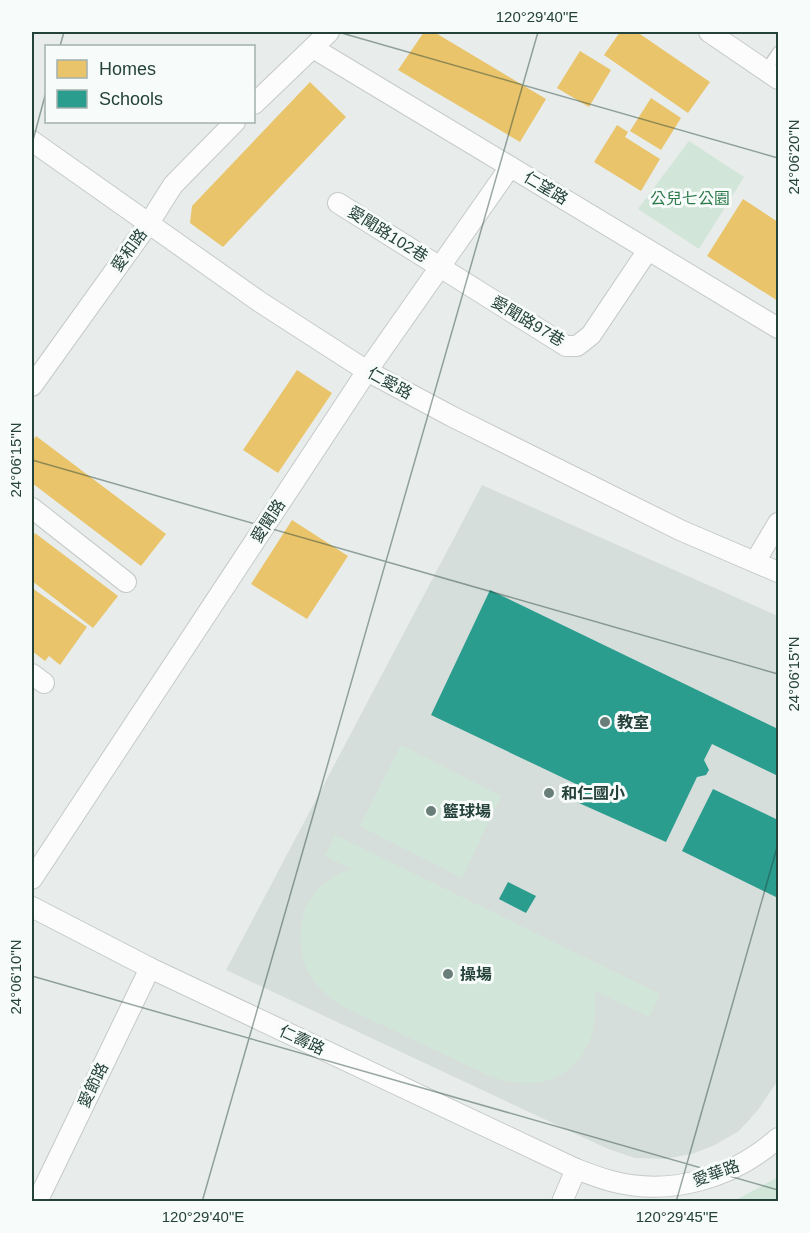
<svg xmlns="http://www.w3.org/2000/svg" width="810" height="1233" font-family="Arial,'Noto Sans TC',sans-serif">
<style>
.built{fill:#d6dedb}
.green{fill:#d1e6d8}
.homes{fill:#e9c46a}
.schools{fill:#2a9d8f}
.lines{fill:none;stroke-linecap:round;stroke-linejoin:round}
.lane-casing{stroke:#c5cac8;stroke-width:13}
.street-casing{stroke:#c5cac8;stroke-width:22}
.lane{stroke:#fcfcfc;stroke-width:10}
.street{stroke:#fcfcfc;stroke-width:20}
.ticks{fill:none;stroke:#24423a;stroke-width:1.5;stroke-opacity:0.45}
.poi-dot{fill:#697e78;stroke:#f7fbf9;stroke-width:2}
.labels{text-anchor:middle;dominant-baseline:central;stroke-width:6;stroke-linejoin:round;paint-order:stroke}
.street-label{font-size:16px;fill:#24423a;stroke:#f7fbf9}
.park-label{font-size:16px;fill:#2d7a4b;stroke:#f7fbf9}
.poi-label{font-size:16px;font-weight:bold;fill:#24423a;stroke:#f7fbf9;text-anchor:start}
.neatline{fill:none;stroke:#24423a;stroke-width:2}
.ticks-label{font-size:15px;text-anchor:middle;fill:#24423a}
</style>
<rect width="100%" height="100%" fill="#e8edeb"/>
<path class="built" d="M482,485L778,616V1080L758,1110L739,1131L715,1145L692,1154L664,1159L635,1158L608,1149L226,970Z"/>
<g class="green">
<path d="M689,141L744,177L699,249L638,209Z"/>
<path d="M401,745L501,796L462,878L360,826Z"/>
<path d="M335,835L660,994L649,1017L594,990C604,1059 555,1102 488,1075C453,1059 419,1042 385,1026C363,1016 339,1007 322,990C303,972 298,948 302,923C306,895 326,878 351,869L325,856Z"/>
<path d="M778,1177V1201H734Z"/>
</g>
<g class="homes">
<path d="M424,32H434L546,99L520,142L398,70Z"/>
<path d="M620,32H637L710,82L688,113L604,55Z"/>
<path d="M580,51L611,70L589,107L557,88Z"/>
<path d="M310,82L346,117L223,247L190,223L192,206Z"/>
<path d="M651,98L681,118L661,150L630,131Z"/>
<path d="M617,125L628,132L625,137L660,159L641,191L594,162Z"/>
<path d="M743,199L778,222V301L707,256Z"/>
<path d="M297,370L332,393L278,473L243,450Z"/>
<path d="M36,436L166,534L141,566L32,483V443Z"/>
<path d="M292,520L348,556L307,619L251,584Z"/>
<path d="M35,533L118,596L93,628L32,581V539Z"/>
<path d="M32,588L87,627L60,665L49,656L45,661L32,651Z"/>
</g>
<g class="schools">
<path d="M490,590L778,729V776L712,744L704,760L709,770L706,775L697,777L666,842L570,799L576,784L431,715Z"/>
<path d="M713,789L778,820V898L682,851Z"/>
<path d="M508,882L536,896L526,913L499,899Z"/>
</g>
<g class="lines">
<defs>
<path id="lane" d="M766,70L778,52"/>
<g id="street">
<path d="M709,32L778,79"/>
<path d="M313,48L778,328"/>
<path d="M254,104L329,32"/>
<path d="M32,141L260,302L367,371L451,416L680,530L778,572"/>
<path d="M338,203L566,346H577L591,335L648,250"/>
<path d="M32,386L149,223L173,185L235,122"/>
<path d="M32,508L126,582"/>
<path d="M755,562L778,523"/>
<path d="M32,674L44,683"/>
<path d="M32,879L367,371L510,167"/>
<path d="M32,907L150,968L576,1169C587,1173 599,1178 611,1181C670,1197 733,1178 778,1138"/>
<path d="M37,1202L150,968"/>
<path d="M562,1202L576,1169"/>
</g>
</defs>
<use href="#lane" class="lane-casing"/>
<use href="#street" class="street-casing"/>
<use href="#lane" class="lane"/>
<use href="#street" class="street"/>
</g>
<path class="ticks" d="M338,32L778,158M60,46L64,32M32,144L46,92M32,460L778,674M32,976L778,1190M202,1202L538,32M676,1202L778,844"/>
<g class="poi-dot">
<circle cx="605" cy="722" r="6"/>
<circle cx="549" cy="793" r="6"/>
<circle cx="431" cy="811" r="6"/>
<circle cx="448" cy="974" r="6"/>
</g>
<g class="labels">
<g class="street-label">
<text transform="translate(546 188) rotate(31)">仁望路</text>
<text transform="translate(388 234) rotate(32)">愛聞路102巷</text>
<text transform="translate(129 250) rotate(-54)">愛和路</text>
<text transform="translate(528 321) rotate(31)">愛聞路97巷</text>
<text transform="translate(390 383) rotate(29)">仁愛路</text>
<text transform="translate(268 521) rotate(-57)">愛聞路</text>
<text transform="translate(302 1040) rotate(25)">仁壽路</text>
<text transform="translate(93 1085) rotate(-64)">愛節路</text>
<text transform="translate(716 1173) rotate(-20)">愛華路</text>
</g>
<g class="park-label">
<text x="690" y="198">公兒七公園</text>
</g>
<g class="poi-label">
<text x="617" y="722">教室</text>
<text x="561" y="793">和仁國小</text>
<text x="443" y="811">籃球場</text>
<text x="460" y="974">操場</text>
</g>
</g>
<rect width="810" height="1233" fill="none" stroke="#f7fbf9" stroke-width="66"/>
<rect x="45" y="45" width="210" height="78" fill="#f7fbf9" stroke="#a3b1ad" stroke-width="1.5"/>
<rect x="57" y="60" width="30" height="18" fill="#e9c46a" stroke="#a3b1ad" stroke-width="1.5"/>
<text x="99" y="75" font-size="18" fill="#24423a">Homes</text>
<rect x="57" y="90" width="30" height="18" fill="#2a9d8f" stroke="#a3b1ad" stroke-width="1.5"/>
<text x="99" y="105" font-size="18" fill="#24423a">Schools</text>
<rect x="33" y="33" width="744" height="1167" class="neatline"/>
<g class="ticks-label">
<text x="537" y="22">120°29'40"E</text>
<text transform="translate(794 157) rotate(-90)" y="5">24°06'20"N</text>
<text transform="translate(16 460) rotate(-90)" y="5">24°06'15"N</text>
<text transform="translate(794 674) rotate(-90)" y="5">24°06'15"N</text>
<text transform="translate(16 977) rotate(-90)" y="5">24°06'10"N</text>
<text x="203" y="1222">120°29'40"E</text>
<text x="677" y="1222">120°29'45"E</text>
</g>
</svg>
